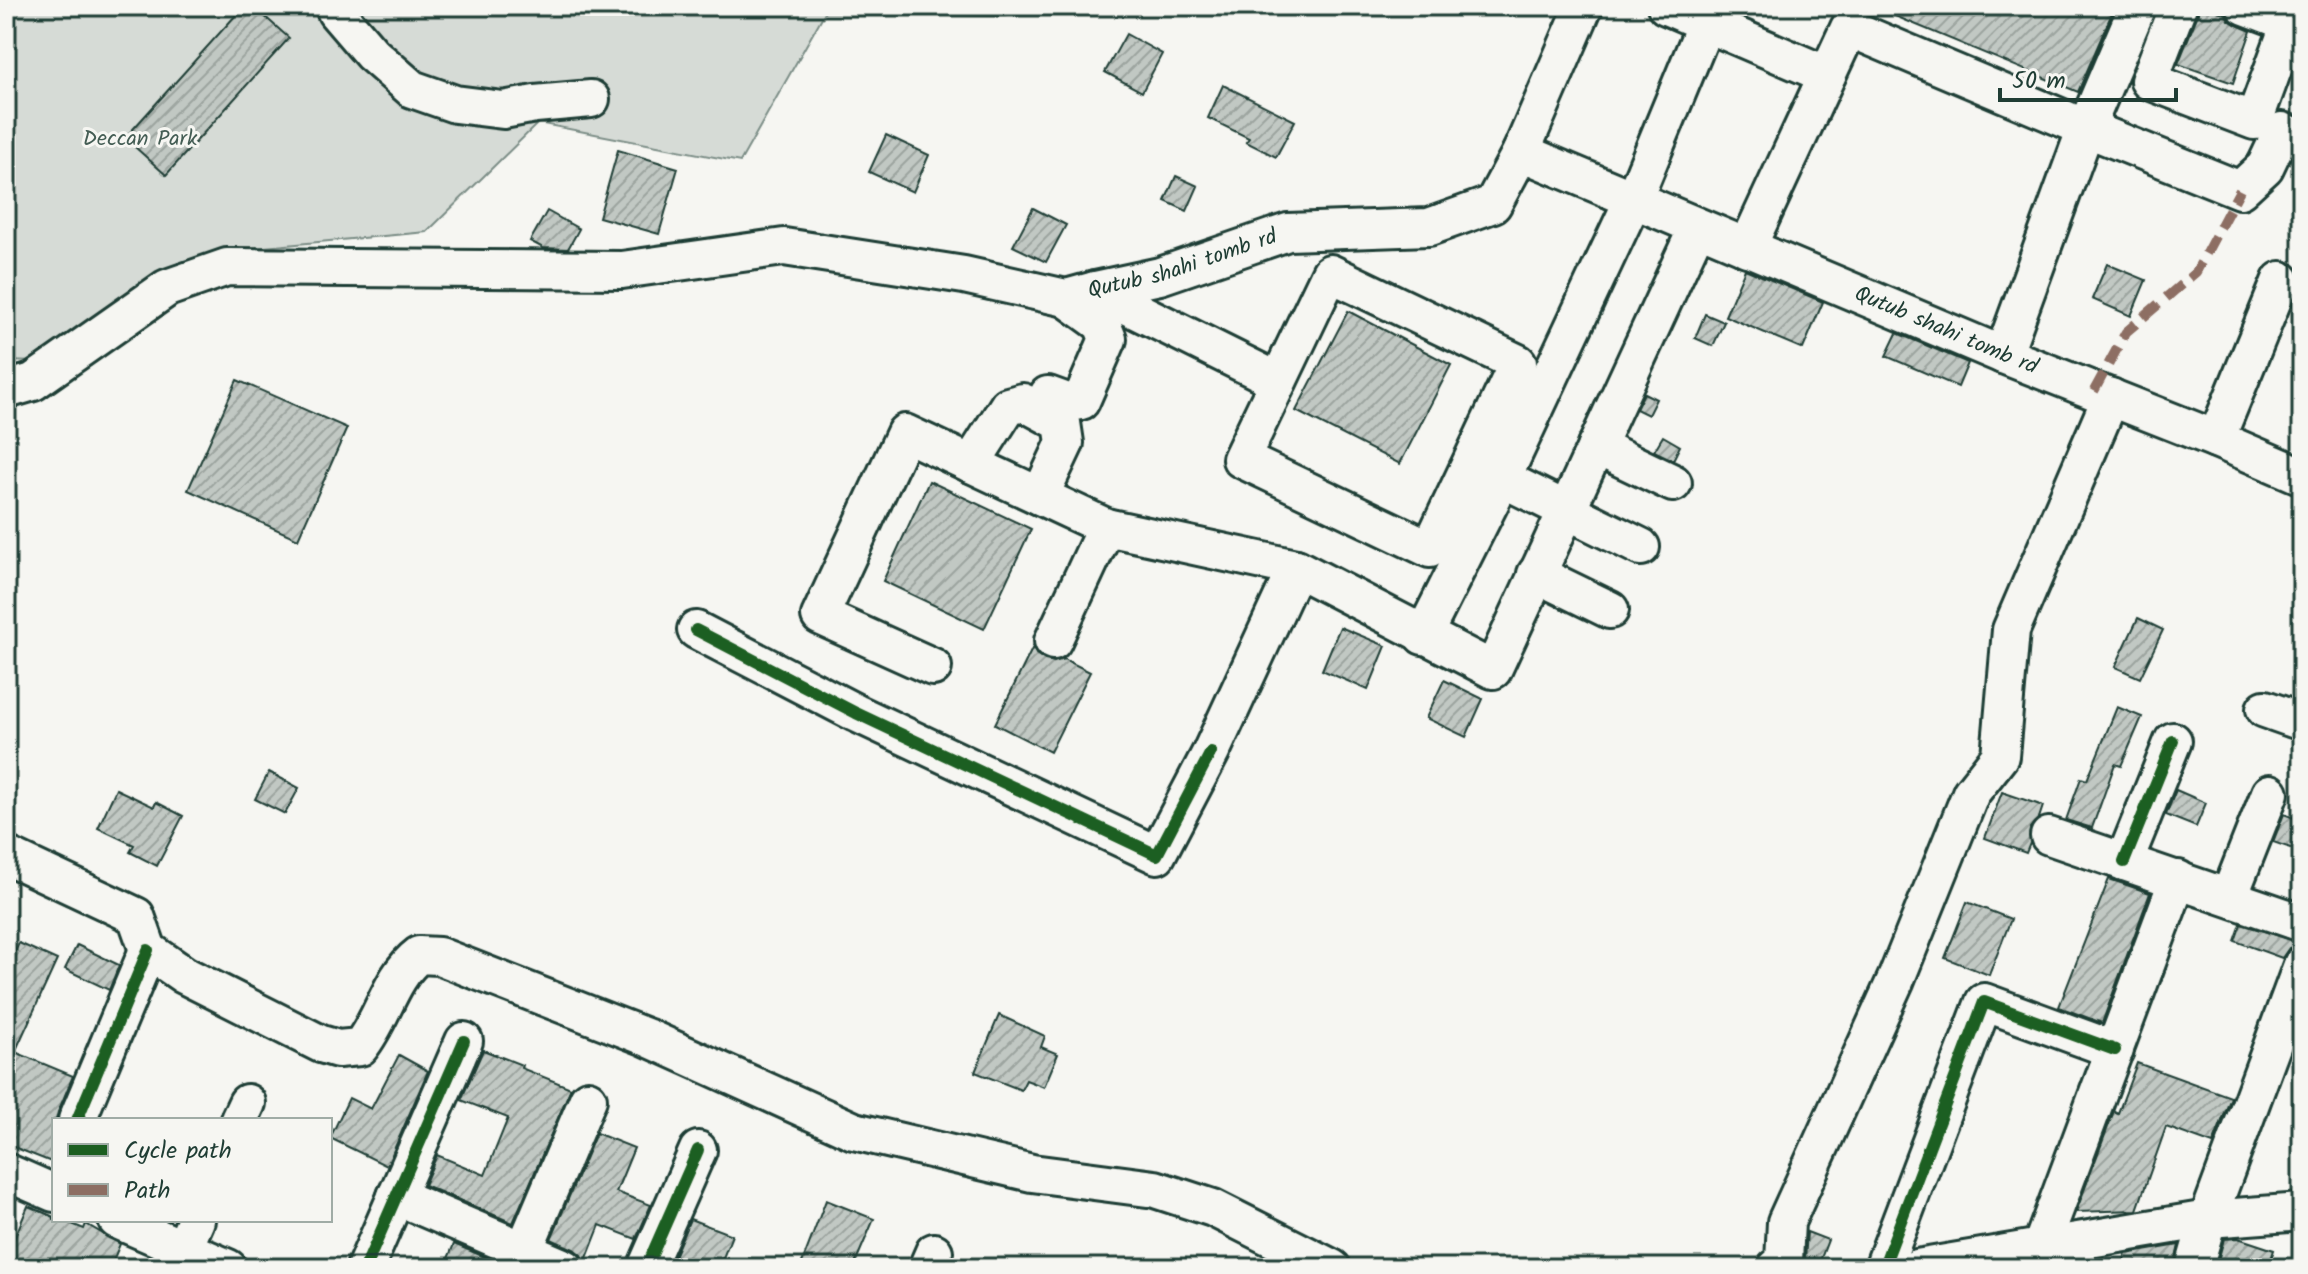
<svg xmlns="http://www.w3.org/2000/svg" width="2308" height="1274" font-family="Kalam,sans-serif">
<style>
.park{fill:#d6dbd6;stroke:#7a8c85;stroke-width:2}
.building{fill:url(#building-hatch);stroke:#1f3d34;stroke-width:2}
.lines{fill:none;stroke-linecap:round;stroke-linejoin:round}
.minor-casing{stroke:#1f3d34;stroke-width:42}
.minor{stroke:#f6f6f2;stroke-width:36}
.quiet{stroke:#8d6e63;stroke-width:10;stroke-dasharray:20 10;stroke-linecap:butt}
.cycleway-casing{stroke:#f6f6f2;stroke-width:17}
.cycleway{stroke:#1b5e20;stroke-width:12}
.labels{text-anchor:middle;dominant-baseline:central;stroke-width:6;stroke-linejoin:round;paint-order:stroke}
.park-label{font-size:22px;fill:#445d54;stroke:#f6f6f2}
.street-label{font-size:22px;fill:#1f3d34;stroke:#f6f6f2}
</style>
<defs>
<pattern id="building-hatch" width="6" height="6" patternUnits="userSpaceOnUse" patternTransform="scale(2)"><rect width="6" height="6" fill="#c1c8c3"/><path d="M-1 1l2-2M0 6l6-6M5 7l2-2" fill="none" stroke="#9ca49f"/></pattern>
</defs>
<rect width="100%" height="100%" fill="#f6f6f2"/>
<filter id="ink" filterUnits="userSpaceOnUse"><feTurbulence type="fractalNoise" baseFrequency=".0125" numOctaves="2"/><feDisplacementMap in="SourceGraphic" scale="16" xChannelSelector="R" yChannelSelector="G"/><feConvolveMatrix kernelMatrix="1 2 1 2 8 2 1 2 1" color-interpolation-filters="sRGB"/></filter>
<g filter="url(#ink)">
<path class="park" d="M6,6H1024L1006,16L825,12L740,162L538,123L427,232L220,251L36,362L6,361Z"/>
<g class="building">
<path d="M244,6H253L289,38L166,175L125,138Z"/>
<path d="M1871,6H2115L2078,92Z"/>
<path d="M2198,6H2205L2226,14L2229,20L2237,25L2251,31L2233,83L2178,64L2198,14Z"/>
<path d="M1126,34L1162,54L1142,92L1105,72Z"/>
<path d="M1223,85L1295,121L1276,157L1246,142L1249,138L1208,118Z"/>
<path d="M886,135L929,155L913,192L869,172Z"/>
<path d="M618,150L678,168L659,234L599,217Z"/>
<path d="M1176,176L1198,186L1187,211L1165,201Z"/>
<path d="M1033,208L1066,225L1046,262L1013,246Z"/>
<path d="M547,211L579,229L568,249L543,248L530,241Z"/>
<path d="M2107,264L2146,280L2131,316L2092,299Z"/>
<path d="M1745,269L1823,302L1803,349L1725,316Z"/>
<path d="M1348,311L1451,365L1400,464L1296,411Z"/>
<path d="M1705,314L1724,322L1713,346L1695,338Z"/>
<path d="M1897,333L1968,363L1958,387L1886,356Z"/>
<path d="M237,380L347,428L298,539L188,490Z"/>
<path d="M1644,393L1656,399L1648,415L1636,409Z"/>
<path d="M1663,436L1680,446L1673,460L1654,451Z"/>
<path d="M929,481L1031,529L984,629L883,581Z"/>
<path d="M2138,618L2163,630L2140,678L2115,667Z"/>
<path d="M1340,627L1386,646L1368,690L1322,670Z"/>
<path d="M1033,647L1036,654L1045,660L1054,662L1064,659L1090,672L1050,752L995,724Z"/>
<path d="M1444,680L1483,699L1466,737L1426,718Z"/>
<path d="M2117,707L2142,717L2121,766L2115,764L2092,828L2066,820L2081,778L2087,780Z"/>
<path d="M269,772L299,788L285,814L255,799Z"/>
<path d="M116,789L154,807L156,802L183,816L157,866L130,852L134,845L98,828Z"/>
<path d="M2176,790L2206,803L2196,827L2166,815Z"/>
<path d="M2002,792L2043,806L2039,818L2030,828V843L2026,853L1985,838Z"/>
<path d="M2284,814L2302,821V852L2273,842Z"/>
<path d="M2109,879L2150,893L2102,1023L2059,1007Z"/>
<path d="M1967,902L2011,919L1989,975L1945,958Z"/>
<path d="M2241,924L2302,943V945L2289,948L2282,958L2235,941Z"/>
<path d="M19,943L57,960L15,1052L73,1076L58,1112L56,1120H54V1163L6,1144V970Z"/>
<path d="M77,945L119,965L109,990L65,969Z"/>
<path d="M999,1015L1045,1036L1041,1047L1058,1054L1044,1087L1026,1080L1021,1090L975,1072Z"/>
<path d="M483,1050L522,1065L521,1068L571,1088L513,1223L424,1185L437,1155L485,1175L508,1118L461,1100Z"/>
<path d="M399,1055L428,1071L387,1166L330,1138L349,1098L371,1109Z"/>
<path d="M2137,1063L2231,1097L2213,1144L2166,1127L2137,1210L2076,1212L2114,1111L2118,1113Z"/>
<path d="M596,1133L634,1148L616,1192L651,1205L636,1239L600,1225L585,1263L581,1255L574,1249L551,1239Z"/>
<path d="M826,1200L874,1219L853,1268H800Z"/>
<path d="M28,1206L54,1217V1220H62L84,1229L86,1224L120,1244L110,1268H15L6,1264V1258Z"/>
<path d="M690,1219L732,1235L719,1268H690L672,1261Z"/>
<path d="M1807,1232L1828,1240L1818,1266L1805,1261Z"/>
<path d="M2238,1238L2274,1250L2268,1268H2216L2224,1239Z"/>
<path d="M454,1244L511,1268H444Z"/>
<path d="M2179,1245L2174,1268H2121L2126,1254Z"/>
</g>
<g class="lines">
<defs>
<g id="minor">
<path d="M334,6L336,12L372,54L412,89L455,104L503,110L535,104L591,99"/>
<path d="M1666,6L1827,75"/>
<path d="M2178,6L2149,81L2254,121L2290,23L2245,6"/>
<path d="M1521,152L1584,6"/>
<path d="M1747,248L1849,28L2086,128L2138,6"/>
<path d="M1330,273L1518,363L1430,549L1241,459Z"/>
<path d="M1095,290L1278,381"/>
<path d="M2003,355L2086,128L2240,190L2265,167L2282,131L2302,139"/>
<path id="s1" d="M6,390L33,382L167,288L227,267L622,270L784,247L964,275L1066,298L1095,290L1160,276L1288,232L1429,227L1493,204L1521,152L2003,355L2216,439L2281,280"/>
<path d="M1041,410L1048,395L1070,403L1081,401L1108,339L1102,324L1066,298"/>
<path d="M2216,439L2302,476"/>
<path d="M1596,446L1673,483"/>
<path d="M971,464L1008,406L1023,402L1062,423L1065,443L1040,496"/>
<path d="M1481,468L1641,547"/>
<path d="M1536,574L1610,610"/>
<path d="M696,630L856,713L1157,855L1211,752L1296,568L1493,670L1697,228"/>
<path d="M1423,636L1502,479L1633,200L1706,23"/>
<path d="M1053,641L1106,527L1296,568"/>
<path d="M933,667L820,616L905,433L1106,527"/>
<path d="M2265,709L2302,722"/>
<path d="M2049,836L2302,923"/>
<path d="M6,855L136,916L148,950L184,975L321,1044L338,1049L360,1047C383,1019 390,977 419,955L439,956L646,1037L854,1131L1032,1173L1155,1189L1213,1208L1332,1268"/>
<path d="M2124,862L2173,741"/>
<path d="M2229,897L2270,793"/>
<path d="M77,1120L148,950"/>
<path d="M239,1120L247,1103"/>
<path d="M6,1172L54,1193"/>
<path d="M396,1196L565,1268"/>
<path d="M117,1220L228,1268"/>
<path d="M2041,1247L2178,879"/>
<path d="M524,1250L588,1099"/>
<path d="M175,1268L196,1220"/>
<path d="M365,1268L464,1041"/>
<path d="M646,1268L698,1150"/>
<path d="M927,1268L934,1252"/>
<path d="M1776,1268L1784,1261L1786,1222L1896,979L1971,793L2000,756L2011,630L2111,397"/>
<path d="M1883,1268L1984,1002L2115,1050"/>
<path d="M1917,1268L2208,1219L2302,1212"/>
<path d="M2194,1268L2208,1219L2302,965"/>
</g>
</defs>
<use href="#minor" class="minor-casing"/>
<use href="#minor" class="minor"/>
<path class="quiet" d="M2094,391L2126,332L2196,272L2240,190"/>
<defs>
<g id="cycleway">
<path d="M696,630L856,713L1157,855L1211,752"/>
<path d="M2124,862L2173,741"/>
<path d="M77,1120L148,950"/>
<path d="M365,1268L464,1041"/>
<path d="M646,1268L698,1150"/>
<path d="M1883,1268L1984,1002L2115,1050"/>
</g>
</defs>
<use href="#cycleway" class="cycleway-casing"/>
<use href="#cycleway" class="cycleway"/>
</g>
</g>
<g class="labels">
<g class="park-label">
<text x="140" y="139">Deccan Park</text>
</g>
<g class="street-label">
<text stroke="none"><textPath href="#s1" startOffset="1222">Qutub shahi tomb rd</textPath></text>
<text stroke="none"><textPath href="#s1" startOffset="2062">Qutub shahi tomb rd</textPath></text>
</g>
</g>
<rect width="2308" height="1274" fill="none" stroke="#f6f6f2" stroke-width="32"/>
<rect x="16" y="16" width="2276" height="1242" fill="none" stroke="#1f3d34" stroke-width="3" filter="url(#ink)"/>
<rect x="52" y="1118" width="280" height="104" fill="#f6f6f2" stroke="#a0aca6" stroke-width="2"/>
<rect x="68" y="1144" width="40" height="12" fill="#1b5e20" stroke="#a0aca6" stroke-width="2"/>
<text x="124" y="1158" font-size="24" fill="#1f3d34">Cycle path</text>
<rect x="68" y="1184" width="40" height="12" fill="#8d6e63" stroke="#a0aca6" stroke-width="2"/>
<text x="124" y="1198" font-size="24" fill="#1f3d34">Path</text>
<path d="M2000 88v12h176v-12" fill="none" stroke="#1f3d34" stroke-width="4"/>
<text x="2012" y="88" font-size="24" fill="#1f3d34" stroke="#f6f6f2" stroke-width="6" paint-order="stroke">50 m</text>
</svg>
